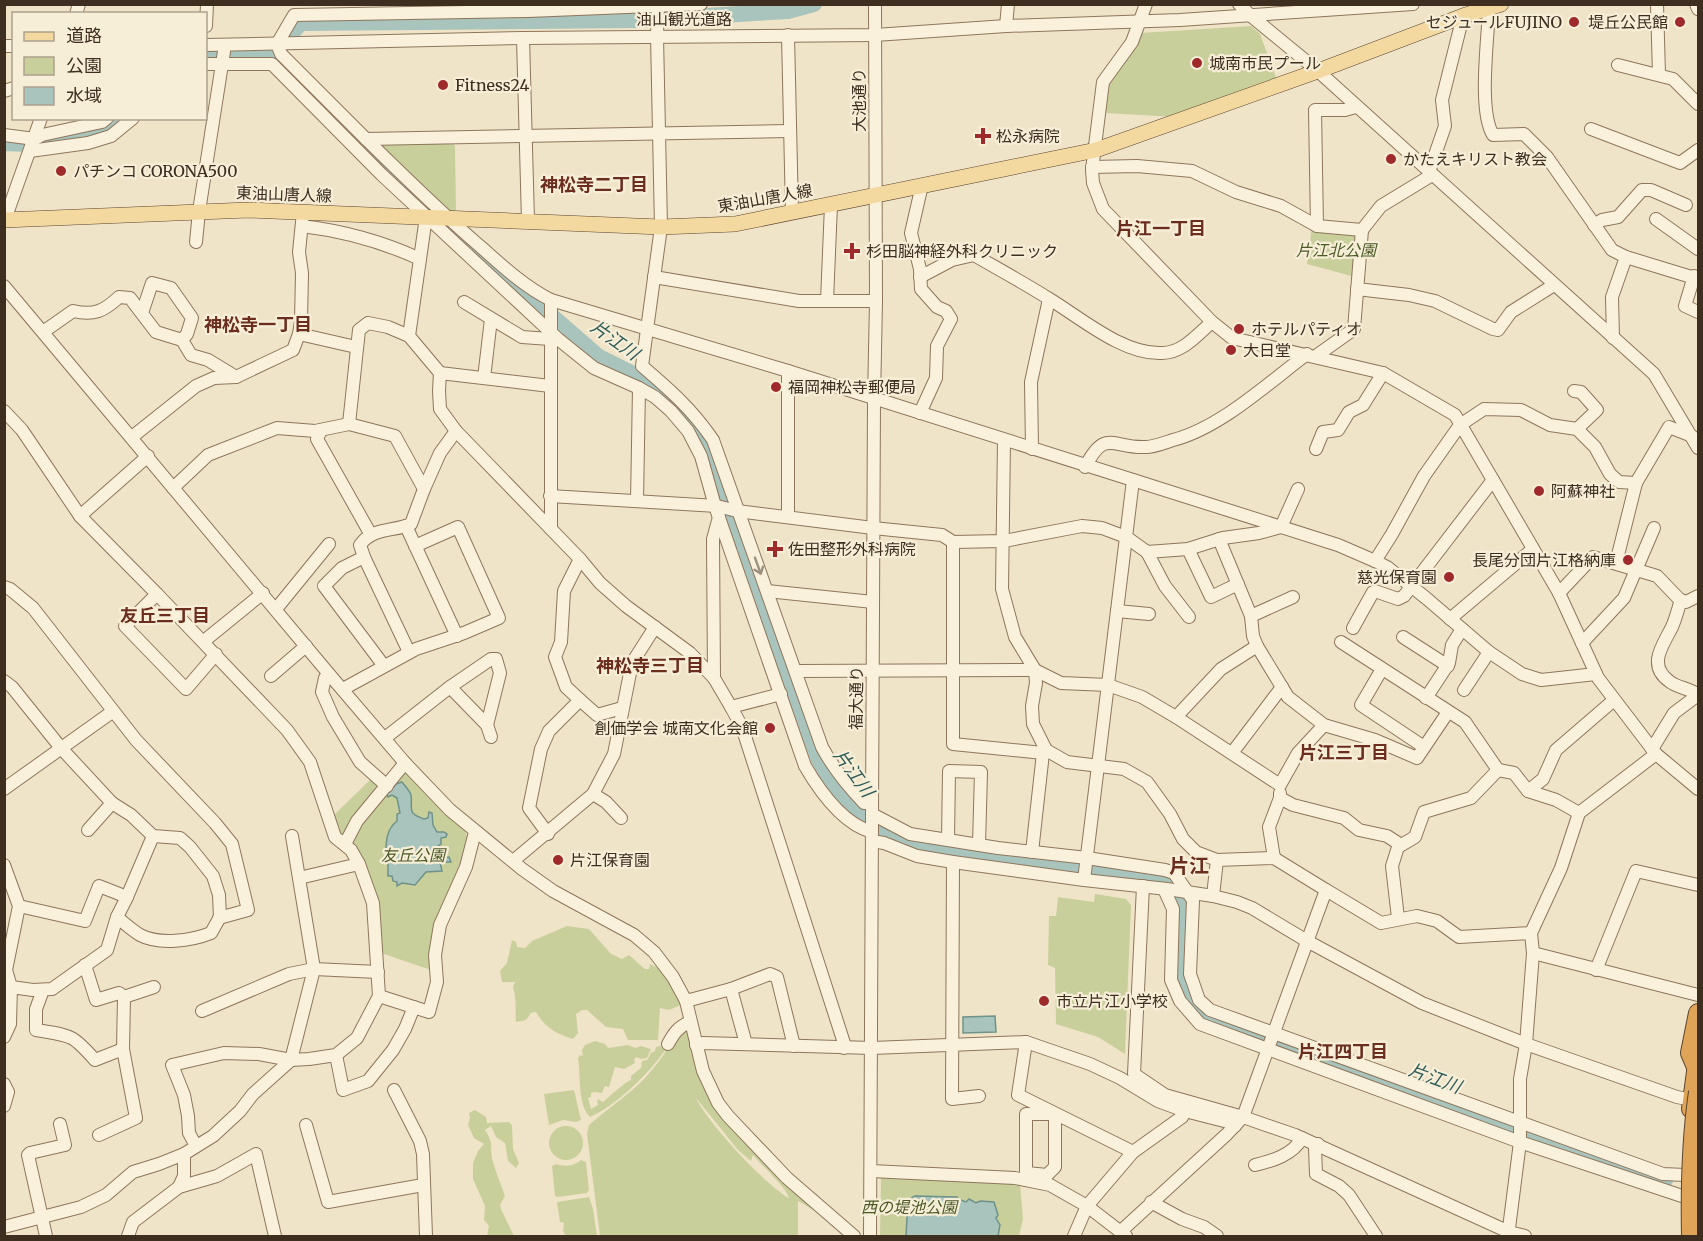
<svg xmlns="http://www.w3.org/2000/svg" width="1703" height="1241" font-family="Merriweather,'Noto Sans JP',serif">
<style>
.green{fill:#c9cf9b;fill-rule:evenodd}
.water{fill:#a9c4bc;stroke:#6f938a;stroke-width:1.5}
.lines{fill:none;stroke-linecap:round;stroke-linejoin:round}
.river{stroke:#a9c4bc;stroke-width:16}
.minor-casing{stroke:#8d765c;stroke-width:14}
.major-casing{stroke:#5b4430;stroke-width:16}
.highway-casing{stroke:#5b4430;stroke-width:20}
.minor{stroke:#faf1dc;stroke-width:12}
.major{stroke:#f3d9a0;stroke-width:15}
.highway{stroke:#e0a458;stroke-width:18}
.highway-bridge-casing{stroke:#5b4430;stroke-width:20;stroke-linecap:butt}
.highway-bridge{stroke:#e0a458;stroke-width:18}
.oneway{stroke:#9c907e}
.poi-dot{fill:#9e2a2b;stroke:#f7eed8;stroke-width:2}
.labels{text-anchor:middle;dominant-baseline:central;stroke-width:4.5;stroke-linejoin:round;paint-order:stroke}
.street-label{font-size:16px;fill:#3d2e20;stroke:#f7eed8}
.poi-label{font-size:16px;fill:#3d2e20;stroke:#f7eed8;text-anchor:start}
.park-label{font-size:16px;font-style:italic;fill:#4d5a26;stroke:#f7eed8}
.neighbourhood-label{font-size:18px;font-weight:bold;fill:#6b2e1e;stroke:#f7eed8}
.water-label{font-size:18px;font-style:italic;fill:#2f5d5a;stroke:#f7eed8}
.quarter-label{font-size:20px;font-weight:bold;fill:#6b2e1e;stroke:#f7eed8}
</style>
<rect width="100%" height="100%" fill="#f0e4c8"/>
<g class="green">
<path d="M1251,26L1260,34L1277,80L1176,117L1105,113L1107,87L1140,33Z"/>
<path d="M452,143L455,146L456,210L452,213L444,212L380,144Z"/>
<path d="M1312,226L1360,233L1355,277L1307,264Z"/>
<path d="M406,771L445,815L465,831L469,842L453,889L434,971L381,953L380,937L349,843L359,825Z"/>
<path d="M373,777L382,787L341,839L332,817Z"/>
<path d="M1095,894L1126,899L1131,905L1125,1054L1098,1037L1056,1024L1055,968L1048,965L1049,916H1056L1058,897L1094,902Z"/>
<path d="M567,926L589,929L611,954L622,959L629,955L645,969H649L650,964C668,971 674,989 681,1005L669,1010L660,1008L658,1040H628L623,1029L606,1027L587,1010H582L576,1014L578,1033L573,1039C557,1034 545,1028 536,1012L531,1013L526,1020L516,1022C515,1009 517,1001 513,987L515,982H502L500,971L507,963L512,940L516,942L517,947L525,948L532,941Z"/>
<path d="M689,1029L705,1085L799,1197L818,1211L820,1214L798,1201V1236H600L587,1134L589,1125C605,1111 624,1098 639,1084C657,1067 667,1048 682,1030ZM696,1098L738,1150L751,1161L753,1155C761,1165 787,1188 789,1198C764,1184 708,1123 696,1098Z"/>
<path d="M595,1041L605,1044L608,1048L628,1045L635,1048L641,1046L651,1049L647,1058L641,1059L637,1057L634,1059L635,1063L624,1069L615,1067L609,1087L605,1086L602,1093L594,1092L591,1093V1097L588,1098L591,1109L598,1105L597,1101L598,1099L603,1102C609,1097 625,1082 631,1080V1076L641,1068L642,1061L647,1060L651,1053L655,1051L656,1047L660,1046L665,1050C650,1073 614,1107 590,1117C577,1104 581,1075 578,1058L580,1055L583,1056L582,1050L585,1045Z"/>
<path d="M574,1090L581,1120L576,1122L563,1120L549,1125L544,1094Z"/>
<path d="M475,1110L486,1117L487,1123L509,1122L512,1125L513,1149L519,1163L516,1168L508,1161L505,1143L496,1137L491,1126L485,1130C495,1145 489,1147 493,1162C496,1173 501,1184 505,1196L500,1205L501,1209L514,1236H487L489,1226L484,1220L485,1206L473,1179V1163L478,1151L484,1144L474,1138L468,1125L470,1118L469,1113Z"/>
<circle cx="566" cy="1143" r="17"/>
<path d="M581,1160L586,1162L589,1190L587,1193L558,1197L555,1196L552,1166L556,1164C566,1167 574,1166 581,1160Z"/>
<path d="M881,1177L1020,1184L1023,1219L1019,1236H880Z"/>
<path d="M589,1197L593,1209L597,1236H566L563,1231L564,1223L560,1222L557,1202Z"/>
</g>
<g class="water">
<path d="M402,782C405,786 410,791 411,795C413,809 406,813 424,819L428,818L429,812L432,813L433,825L437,832H444L447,834L446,837L441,838V844L438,846V850L435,851V858L449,857L451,862H440L442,871L426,872L415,885L402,883L397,886V882L393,881L392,876H388V863H385C387,849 383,832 397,821V814L400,813L397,798L392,795L388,797L387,794L396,784Z"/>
<path d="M995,1016L996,1032L963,1033V1017Z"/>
<path d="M915,1196L957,1197L958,1199L966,1202L969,1199L976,1203L980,1201L994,1202L998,1215L996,1218L1000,1225L998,1236H906L908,1200Z"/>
</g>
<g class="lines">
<g class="river">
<path d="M271,55L297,75"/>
<path d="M206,57L271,55L301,23L638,20L788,11L814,4"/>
<path d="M343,124L404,188L599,357L645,380L666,395L698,431L707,450L819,760C840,802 874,830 919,844L1170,880L1183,904L1184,974L1189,992L1197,1005L1212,1018L1275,1046L1367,1074L1665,1180"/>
<path d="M4,143C30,145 94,143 114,127"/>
</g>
<defs>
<g id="minor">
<path d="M658,4L657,36L661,227L642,366C670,390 692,409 713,440L822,747C833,768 848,786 864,803H872"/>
<path d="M701,4L528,11L294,15L277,44L281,54L366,139L789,131"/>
<path d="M1146,4L1132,42L1103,82L1092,170L1093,183L1103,209L1212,322L1232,338L1383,373L1455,415L1559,593L1598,678L1656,754L1698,789"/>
<path d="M1239,4L1250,15L1318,71L1654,374L1698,448"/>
<path d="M1657,4L1659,75"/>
<path d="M1696,4L1698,9"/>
<path d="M1489,8C1488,40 1478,110 1493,135L1524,134L1547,157L1612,250L1626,257L1698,279"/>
<path d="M76,14L79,4"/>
<path d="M206,26L207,4"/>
<path d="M1006,26L1008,4"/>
<path d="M788,35L792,213"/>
<path d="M523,38L528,221"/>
<path d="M206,45L523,38L875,35L1006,26L1180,20L1413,4"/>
<path d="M4,46H14"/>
<path d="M206,64H272L382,175L558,339L594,368L639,388L655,397L671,411L688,431L701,456L715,506L805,766C819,790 843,824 872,832"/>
<path d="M1618,65L1673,79L1698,104"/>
<path d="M4,91L14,88"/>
<path d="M1591,129L1680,163L1698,150"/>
<path d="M4,135L35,139L42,135L102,122L107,118"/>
<path d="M366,139C404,176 441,213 481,247C502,266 525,287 551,300L788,371L1133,480L1084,880"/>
<path d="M30,151L88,143L111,136L133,118"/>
<path d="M1092,167L1137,166L1192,171L1236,192L1281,206L1317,226L1362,230L1381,206L1432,175"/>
<path d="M1429,172L1445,126L1442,100L1463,16"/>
<path d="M426,217L409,336L440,373L439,391L440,409L456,431L580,559L564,591L561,642L555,657L566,687L580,700L549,731L541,749L529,808L548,834"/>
<path d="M9,219L8,211L41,118"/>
<path d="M1656,219L1698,249"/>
<path d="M1594,225L1602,220L1618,217L1642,190H1651L1686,205"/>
<path d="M302,226C344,231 381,241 420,259"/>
<path d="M1317,226L1315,110H1345L1356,107"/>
<path d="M196,242L199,211L225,45"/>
<path d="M1694,276L1685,306L1698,312"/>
<path d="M654,277L799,301H876"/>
<path d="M920,277L952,260L974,255C1000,270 1026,284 1051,300C1082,319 1124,355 1162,353C1183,353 1198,334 1212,322"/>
<path d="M4,286L329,674L405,763L450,810L522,869L553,891L634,935L654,952L673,977L686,1001L703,1071L718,1103L728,1116L787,1178L854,1236"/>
<path d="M1357,289L1409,295L1435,301L1493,329L1498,330L1511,312L1554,285"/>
<path d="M827,301L831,205"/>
<path d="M464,302L522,337L550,339"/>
<path d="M142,313L152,283L171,288L192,318L187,334L182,340"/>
<path d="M43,332L73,311C94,316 104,311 119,297L130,298L156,332L182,340L191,355L208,360L236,377"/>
<path d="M299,334L356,347"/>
<path d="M1613,338L1612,297L1626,257"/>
<path d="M1316,356L1354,329L1362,230"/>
<path d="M788,371V516"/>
<path d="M440,373L550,386"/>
<path d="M484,378L491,319"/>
<path d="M1574,391L1581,392L1597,410L1577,429"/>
<path d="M4,411L22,430L80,516L157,594"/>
<path d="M920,413L936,378L937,346L951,319L946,311L937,307L921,289L920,269L911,233L922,185"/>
<path d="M349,424L359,330L368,323L388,327L409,336"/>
<path d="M321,430L317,439L371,535"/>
<path d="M132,437L196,386L214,378L236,377L293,350L299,334L301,321L302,273L299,252L303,212"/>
<path d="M1004,440L1002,589L1015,637L1035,670L1036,683L1032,706L1033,724L1046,750L1067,762L1124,769L1147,782L1170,814L1183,839L1196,852L1217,860L1274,858L1326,890L1243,1117L1227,1134L1120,1232"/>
<path d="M1032,449L1031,382L1049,299"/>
<path d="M1316,449L1323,432L1338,430L1349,412L1363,405L1383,373"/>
<path d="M1085,467C1106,427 1112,449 1146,447C1154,447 1164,443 1173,440C1220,428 1267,384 1307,354"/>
<path d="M1133,480L1338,545L1375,561L1387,567L1426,598L1489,652L1522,674L1541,680L1596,674"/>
<path d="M173,488L208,455L277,428L315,431L349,424L395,436L424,489L411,524C393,532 373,527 360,545L364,557L342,568L324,586L384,666"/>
<path d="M424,489L440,453L456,431"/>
<path d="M550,496L717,506L737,511L873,528L942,535L953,542L1004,541L1082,526L1102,528L1126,537L1147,552L1188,549L1223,538L1259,533L1281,527L1298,489"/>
<path d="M637,501L639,388"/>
<path d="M80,516L148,456"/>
<path d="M719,517L713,539L714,678L731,707L781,694"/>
<path d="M406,526L457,636"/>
<path d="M551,529V300"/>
<path d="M1219,539L1251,616L1253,636L1257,646L1288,697L1324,725L1375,740L1417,758L1448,712"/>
<path d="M953,542V744L1043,753L1046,750"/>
<path d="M1188,549L1211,597L1238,584"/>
<path d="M1147,552L1165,586L1189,617"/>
<path d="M364,557L409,652"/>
<path d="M580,559L600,583L626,606L690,653L714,678"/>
<path d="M1375,561L1392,534L1424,476L1460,425L1484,409L1521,410L1550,425L1577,429L1595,447L1610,474L1619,482L1636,483L1669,427L1692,436"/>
<path d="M1616,563L1636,483"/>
<path d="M4,587L10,589L33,608L136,740L215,823L232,844L248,910L219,918"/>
<path d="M767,591L873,602"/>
<path d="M1559,593L1593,557L1657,576L1680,600L1686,602L1698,596"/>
<path d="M1681,600C1678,609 1676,618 1672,627C1663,645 1647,665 1669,681C1677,688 1690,688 1698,695"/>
<path d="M276,609L329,544"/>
<path d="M1117,611L1149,614"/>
<path d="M1251,616L1293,597"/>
<path d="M1450,619L1533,549"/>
<path d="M1353,628L1373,592L1375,591L1398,599L1404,596L1493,480"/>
<path d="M1403,637L1448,666"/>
<path d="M204,641L263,593"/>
<path d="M1341,642L1465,722L1498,770"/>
<path d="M1582,643L1624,598L1654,528"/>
<path d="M216,654L186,689L125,626L157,594L287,730L310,762L335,837L351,850L359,864L299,878"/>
<path d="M1382,669L1361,705L1424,747"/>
<path d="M796,671L1035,670L1061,683L1108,685L1142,697L1176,717L1221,669L1257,646"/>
<path d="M329,674L325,678L322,692L333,717L360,762L387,786"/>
<path d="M271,676L306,646"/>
<path d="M4,681L12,687L61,748L112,803L88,830"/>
<path d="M450,687L487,725L491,737"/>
<path d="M343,689L416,649L464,633L499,618L458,527L415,546"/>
<path d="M1464,690L1489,652"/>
<path d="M1426,698L1449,663L1452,645L1462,629"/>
<path d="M580,700L597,715L622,708"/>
<path d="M731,707L742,727L844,1043V1048"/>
<path d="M1176,717L1280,785L1298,753L1324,725"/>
<path d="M385,738L450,687L491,659H496L500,673L487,725"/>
<path d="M1652,749L1674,713L1698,695"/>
<path d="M1232,753L1282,687"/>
<path d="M4,789L112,712"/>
<path d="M1528,791L1556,800L1579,813"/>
<path d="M593,794L606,802L621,818"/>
<path d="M1280,798L1293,805L1344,818L1359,830L1387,836L1401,845"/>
<path d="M872,814L910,834L998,848L1087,858L1165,870L1174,873L1193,900L1190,974L1199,1000L1210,1010L1663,1174L1685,1175L1697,1179"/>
<path d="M948,840L949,771L981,772L979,845"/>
<path d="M872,841L884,843L917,856L953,862L1084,880L1167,889L1213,896L1237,902L1252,908L1307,941L1422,1003L1526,1044L1677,1097L1697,1101"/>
<path d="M345,844L357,821L405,763"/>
<path d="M1032,852L1043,753"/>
<path d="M1274,858L1269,827L1280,798V793"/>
<path d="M513,861L593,794L614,754L632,663L655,627"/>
<path d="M953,862L952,1099L979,1096"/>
<path d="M4,865L19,906L6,970L11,987"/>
<path d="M1143,886L1134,1074L1165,1095L1243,1117L1295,1135L1509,1232L1525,1236"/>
<path d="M1164,889L1173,909L1171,980L1180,1001L1200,1024L1520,1142L1685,1197"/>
<path d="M1326,890L1381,923L1417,916L1437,921L1459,937L1531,933L1533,953L1526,1044L1520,1079V1142L1508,1236"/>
<path d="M1213,896L1217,860"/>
<path d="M127,897L153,836"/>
<path d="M19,906L85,921L99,886L127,897L117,917"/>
<path d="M1398,918L1392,866L1398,847L1415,837L1424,812L1471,798L1498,770L1514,773L1528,791L1543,779L1556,750L1614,700"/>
<path d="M1531,933L1561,868L1579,813L1656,754"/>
<path d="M1533,953L1698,995"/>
<path d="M85,965L96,1000L119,993L124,997L123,1049"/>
<path d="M1596,970L1636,871L1698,885"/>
<path d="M731,989L746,1044"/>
<path d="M43,990L36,1009V1030C71,1036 71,1033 95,1060L123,1049L136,1118L99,1135"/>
<path d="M379,996L429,1012L437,982L435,955L440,925L466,867L475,832"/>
<path d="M124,997L154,987"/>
<path d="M686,1001L731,989L770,974L777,977L794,1046"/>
<path d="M202,1011L289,974L314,969L378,972"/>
<path d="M4,1037L10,1024L11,987L33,990L52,989L107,950L117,917C124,923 132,930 140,935C159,945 191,941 211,933L220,917L219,895L213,876L190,847L180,838L153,836L131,815L112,803"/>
<path d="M1026,1042L1018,1095L1133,1152"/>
<path d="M668,1044C674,1033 678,1027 690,1022"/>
<path d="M696,1045L703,1043L872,1048L1026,1042L1090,1064L1120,1078L1158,1101L1185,1111L1232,1123L1235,1126"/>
<path d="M336,1055L343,1090L368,1081L393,1050L405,1029L414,1007"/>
<path d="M4,1084L8,1092L4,1106"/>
<path d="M394,1090L420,1141L423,1154L426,1236"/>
<path d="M306,1125L328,1202L423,1185"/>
<path d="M1318,1144L1315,1148L1316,1174L1339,1186L1349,1195L1376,1236"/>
<path d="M196,1146L189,1133L188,1116L184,1095L172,1065L224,1053L259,1054L291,1060L309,1059L336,1055L357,1038L379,996L373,903L359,864"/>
<path d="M1255,1165C1272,1161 1293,1155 1302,1138"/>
<path d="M871,1171L1015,1178L1050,1185L1087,1206L1126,1236"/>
<path d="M1026,1180V1114H1055V1167L1047,1175L1027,1173"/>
<path d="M179,1187L184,1176V1154L213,1136L240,1111L253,1094L291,1060L314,969L292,836"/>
<path d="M1151,1202L1182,1219L1204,1227L1217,1236"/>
<path d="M4,1227L81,1207L106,1195L133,1172L159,1164L184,1154"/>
<path d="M46,1236L28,1155L30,1153L65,1145L60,1124"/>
<path d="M128,1236L133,1222L179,1187L217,1176L256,1154L275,1236"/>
<path d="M870,1236L874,400L876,301L875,4"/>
<path d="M1074,1236L1087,1206L1133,1152L1182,1117L1185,1111"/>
</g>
<path id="major" d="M4,220L248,210L661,227L735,224L1096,150L1318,71L1463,16L1501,4"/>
<g id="highway">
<path d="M1696,1067L1690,1053L1698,1013"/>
<path d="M1691,1109L1698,1057"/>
</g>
</defs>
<use href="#minor" class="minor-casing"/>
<use href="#major" class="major-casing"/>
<use href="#highway" class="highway-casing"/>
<use href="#minor" class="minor"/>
<use href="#major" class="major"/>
<use href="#highway" class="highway"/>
<defs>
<path id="highway-bridge" d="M1691,1236C1690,1188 1691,1140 1698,1092"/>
</defs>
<use href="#highway-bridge" class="highway-bridge-casing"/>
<use href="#highway-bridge" class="highway-bridge"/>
</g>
<defs><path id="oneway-shaft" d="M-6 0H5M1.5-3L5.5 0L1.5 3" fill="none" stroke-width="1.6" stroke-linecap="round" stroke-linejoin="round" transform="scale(1.5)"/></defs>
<use class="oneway" href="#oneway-shaft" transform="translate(758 566) rotate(70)"/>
<g class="poi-dot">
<circle cx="1574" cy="22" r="6"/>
<circle cx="1680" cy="22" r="6"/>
<circle cx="1197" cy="63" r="6"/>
<circle cx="443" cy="85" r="6"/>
<path d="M980 127h6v6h6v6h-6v6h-6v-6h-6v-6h6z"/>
<circle cx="1391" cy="159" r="6"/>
<circle cx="61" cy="171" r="6"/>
<path d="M849 242h6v6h6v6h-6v6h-6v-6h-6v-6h6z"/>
<circle cx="1239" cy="329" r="6"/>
<circle cx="1231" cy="350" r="6"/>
<circle cx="776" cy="387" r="6"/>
<circle cx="1539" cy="491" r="6"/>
<path d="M772 540h6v6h6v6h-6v6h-6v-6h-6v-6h6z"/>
<circle cx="1628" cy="560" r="6"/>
<circle cx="1449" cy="577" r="6"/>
<circle cx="770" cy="728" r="6"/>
<circle cx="558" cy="860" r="6"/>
<circle cx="1044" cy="1001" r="6"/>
</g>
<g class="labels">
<g class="street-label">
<text x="684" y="19">油山観光道路</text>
<text transform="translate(859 100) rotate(-90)">大池通り</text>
<text transform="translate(284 194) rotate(2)">東油山唐人線</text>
<text transform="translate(765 198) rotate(-10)">東油山唐人線</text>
<text transform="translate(856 698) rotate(-89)">福大通り</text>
</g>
<g class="poi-label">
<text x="1562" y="22" text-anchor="end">セジュールFUJINO</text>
<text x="1668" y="22" text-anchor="end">堤丘公民館</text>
<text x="1209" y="63">城南市民プール</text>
<text x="455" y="85">Fitness24</text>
<text x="996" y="136">松永病院</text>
<text x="1403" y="159">かたえキリスト教会</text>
<text x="73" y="171">パチンコ CORONA500</text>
<text x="866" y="251">杉田脳神経外科クリニック</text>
<text x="1251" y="329">ホテルパティオ</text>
<text x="1243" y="350">大日堂</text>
<text x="788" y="387">福岡神松寺郵便局</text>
<text x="1551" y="491">阿蘇神社</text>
<text x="788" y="549">佐田整形外科病院</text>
<text x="1616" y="560" text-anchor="end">長尾分団片江格納庫</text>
<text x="1437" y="577" text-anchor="end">慈光保育園</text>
<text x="758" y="728" text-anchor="end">創価学会 城南文化会館</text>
<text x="570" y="860">片江保育園</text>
<text x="1056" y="1001">市立片江小学校</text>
</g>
<g class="park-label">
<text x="1336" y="250">片江北公園</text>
<text x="413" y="855">友丘公園</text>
<text x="909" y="1207">西の堤池公園</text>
</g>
<g class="neighbourhood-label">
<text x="594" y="184">神松寺二丁目</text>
<text x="1161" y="228">片江一丁目</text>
<text x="258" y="324">神松寺一丁目</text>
<text x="165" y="615">友丘三丁目</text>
<text x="650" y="665">神松寺三丁目</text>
<text x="1344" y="752">片江三丁目</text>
<text x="1343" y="1051">片江四丁目</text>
</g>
<g class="water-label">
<text transform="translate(615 340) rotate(35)">片江川</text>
<text transform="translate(854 773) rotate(54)">片江川</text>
<text transform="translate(1435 1078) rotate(20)">片江川</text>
</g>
<g class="quarter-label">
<text x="1189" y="865">片江</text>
</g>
</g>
<rect width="1703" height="1241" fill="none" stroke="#3d2e20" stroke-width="12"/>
<rect x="12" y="12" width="195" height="108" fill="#f7eed8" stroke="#ada18e" stroke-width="1.5"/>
<rect x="24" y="32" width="30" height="9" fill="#f3d9a0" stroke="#ada18e" stroke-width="1.5"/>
<text x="66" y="42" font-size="18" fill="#3d2e20">道路</text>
<rect x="24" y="57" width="30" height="18" fill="#c9cf9b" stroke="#ada18e" stroke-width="1.5"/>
<text x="66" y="72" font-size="18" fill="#3d2e20">公園</text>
<rect x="24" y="87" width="30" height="18" fill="#a9c4bc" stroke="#ada18e" stroke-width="1.5"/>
<text x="66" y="102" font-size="18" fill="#3d2e20">水域</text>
</svg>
